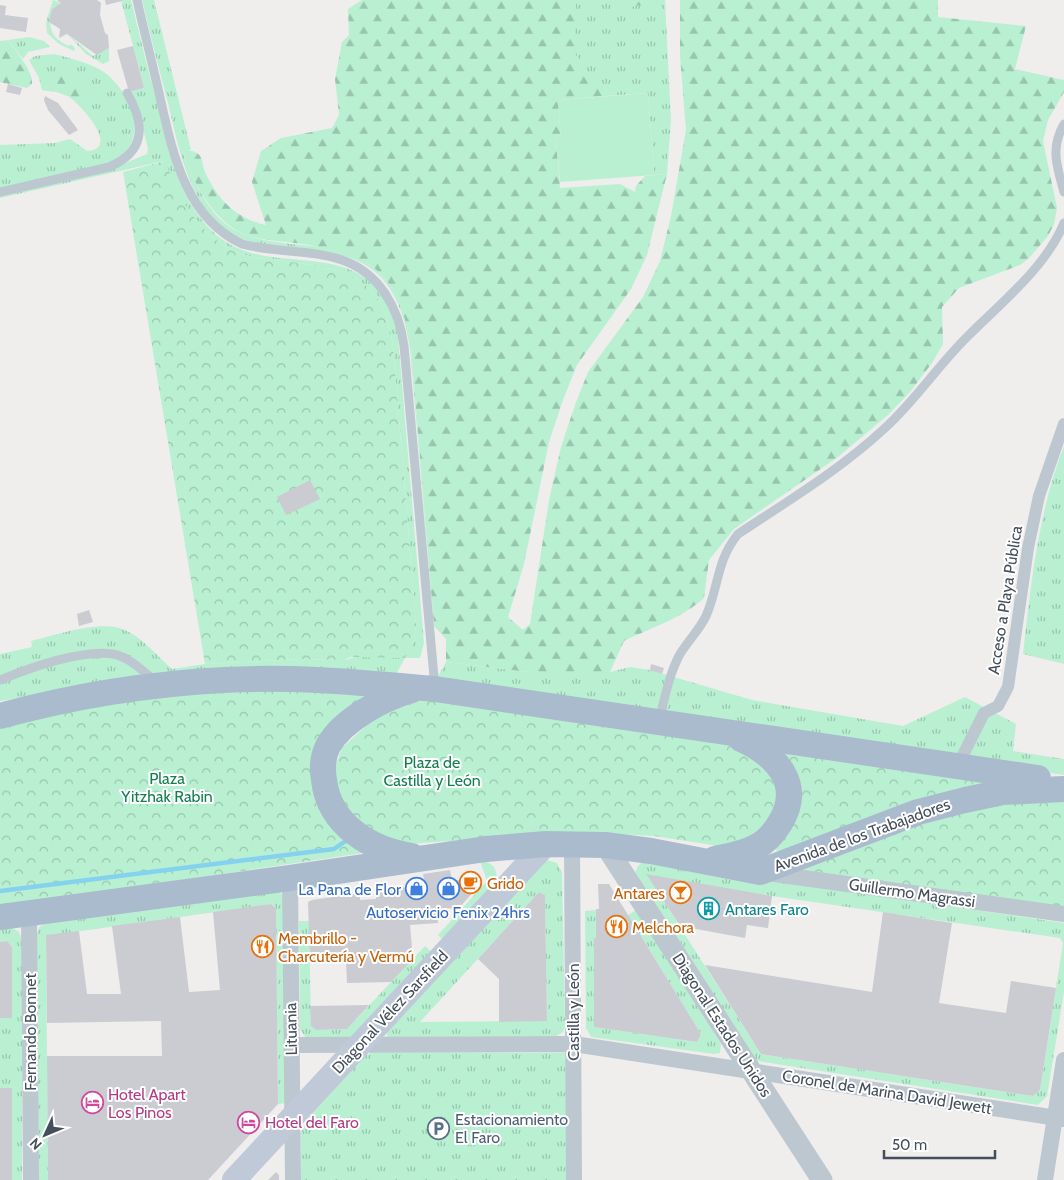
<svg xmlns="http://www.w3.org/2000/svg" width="1064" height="1180" font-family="Cabin,sans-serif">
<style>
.grass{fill:url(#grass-tufts);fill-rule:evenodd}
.forest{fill:url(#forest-firs)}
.park{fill:url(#park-crowns)}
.pitch{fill:#b9f0d2}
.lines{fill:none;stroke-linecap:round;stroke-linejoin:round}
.stream{stroke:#84d2ef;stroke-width:4.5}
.building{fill:#caccd2}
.service{stroke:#bdc7d0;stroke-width:9}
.pedestrian{stroke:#bdc7d0;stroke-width:12}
.minor{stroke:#bdc7d0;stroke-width:16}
.tertiary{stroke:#bdc7d0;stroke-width:21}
.secondary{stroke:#bfc9d7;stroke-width:24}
.primary{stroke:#abbbce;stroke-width:26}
.labels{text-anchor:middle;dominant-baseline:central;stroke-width:4;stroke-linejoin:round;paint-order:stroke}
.street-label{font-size:16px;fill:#454f5b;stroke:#fff}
.park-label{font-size:16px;fill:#137f50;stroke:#fff}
.food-label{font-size:16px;fill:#c56008;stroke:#fff;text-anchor:start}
.shop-label{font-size:16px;fill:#366cbe;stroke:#fff;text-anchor:end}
.culture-label{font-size:16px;fill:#0d838f;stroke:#fff;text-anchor:start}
.hotel-label{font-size:16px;fill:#b23c85;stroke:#fff;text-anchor:start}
.service-label{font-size:16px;fill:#4e5e75;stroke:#fff;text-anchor:start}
</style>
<defs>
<pattern id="grass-tufts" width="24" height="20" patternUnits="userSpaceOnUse" patternTransform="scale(1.25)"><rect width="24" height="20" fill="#b9f0d2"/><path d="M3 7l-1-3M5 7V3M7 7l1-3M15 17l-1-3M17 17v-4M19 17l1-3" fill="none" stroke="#98c5ad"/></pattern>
<pattern id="forest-firs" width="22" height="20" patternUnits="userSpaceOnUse" patternTransform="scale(1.25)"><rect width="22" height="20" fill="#b9f0d2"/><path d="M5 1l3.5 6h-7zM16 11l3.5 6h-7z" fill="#98c5ad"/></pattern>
<pattern id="park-crowns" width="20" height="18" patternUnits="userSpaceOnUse" patternTransform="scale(1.25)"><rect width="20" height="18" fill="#b9f0d2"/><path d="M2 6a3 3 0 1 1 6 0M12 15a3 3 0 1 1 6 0" fill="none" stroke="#98c5ad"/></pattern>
</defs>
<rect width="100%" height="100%" fill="#f0eded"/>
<g class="grass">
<path d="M53,0L61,3L52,9C48,28 51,38 69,46L70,44L75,48L74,51L59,44L47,33L46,22Z"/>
<path d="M121,0H131C139,33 147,66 156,99C167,145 176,195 211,230C269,289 374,220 398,337L424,643L420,658H405L396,674L125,681L0,701V654L32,647L31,641C57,635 100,619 125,630C143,638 158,657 172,669L205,664L299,659L344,660L414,642L416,624L393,346C384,271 338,268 275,260C257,258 240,256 225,246C193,226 178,195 164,161L0,198V195L109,170L147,154L148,149L138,109L129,92L144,88Z"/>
<path d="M142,0H154L191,150L186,151L184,157C196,184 209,217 237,231C264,245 307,244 337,249C388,266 404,298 411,348L434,626L410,348C387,197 270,288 210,215C185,184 177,141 168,103C159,69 150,34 142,0Z"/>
<path d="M571,0H665L671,120L667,174L654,175L648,93L605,96V90L587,81L569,56Z"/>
<path d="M67,34L93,56L109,48V61L103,64L86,54Z"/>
<path d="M29,37L44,41L50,47L28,52L23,59L8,40Z"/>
<path d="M54,54C69,58 87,62 101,70C130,89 152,139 115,161C106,166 92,167 82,169C54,176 27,182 0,189V145L55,143L70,139L87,151C122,149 80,104 68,96C60,91 51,92 42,90L39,78L29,60L35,56Z"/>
<path d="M1064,446V664L1023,654C1031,583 1038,513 1064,446Z"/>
<path d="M446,662L528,672H610L630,667L650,670L752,700L903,726L965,697L1016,724L1013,751L1064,759V775L435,682Z"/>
<path d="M547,860L557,863L562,873L565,1027L563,1032L556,1036L388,1037L386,1032ZM539,892L545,895L547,1021L420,1022Z"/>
<path d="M480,861C492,862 497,867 497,880L445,942L438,935L487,881Z"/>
<path d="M643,861L1064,923V992L1047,1096L1038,1105L757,1061L635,872L638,866ZM647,875L772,896L1060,938L1063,943L1040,1090L1033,1096L761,1054Z"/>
<path d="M279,891L283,896L286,1103L278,1104L276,908L272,904L46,936L48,1180H38L36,937L39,927L46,923Z"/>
<path d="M638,909L721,1044L720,1053L714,1054L591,1037L586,1028L585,911L596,910L595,1027L697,1042L701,1034L628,915Z"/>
<path d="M299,921H309L311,1026L316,1030L347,1029L425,946L434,954L357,1037L306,1038L300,1029Z"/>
<path d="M11,927L19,932L22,940V1180H12V1088H0V1018L12,1017V947L7,941L0,942V928Z"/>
<path d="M372,1052L565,1053L572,1180H301V1133L305,1121L365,1056Z"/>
</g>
<g class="forest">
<path d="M362,0H578L576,4L575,54L586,67L590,82L607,88L605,96L558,100L561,139H556L560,188L620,184L635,192L636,186L645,176L667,174L647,255L631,289L577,365L563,400L549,442L524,564L508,617L523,630L530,624L549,500L561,447L575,405L588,372L643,297L660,261L671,216L686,130L680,56V0H938V17L1026,26L1015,69L1064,80V92L1048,120L1043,141L1057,208L1054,224L1048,236L1029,258L1020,265L959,288L942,307L943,344L932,363L910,392L888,415L838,457L734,529L709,560L704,598C682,618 651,628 624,641L610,672H528L446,662V639L434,626L411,348C399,266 364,251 287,242C271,240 250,239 236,230C209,213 196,185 184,157L186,150C192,151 196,151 200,156C203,161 203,169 206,174C218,200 237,219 266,225L252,182L261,151L281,138L332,128L339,115L335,79L342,42L349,35L348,9Z"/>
<path d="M619,0H662L623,9Z"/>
<path d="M8,40C15,50 34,72 32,84L27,88L0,82V41Z"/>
<path d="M61,70L78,75L89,96C77,102 51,93 46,81L47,75Z"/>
</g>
<g class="park">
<path d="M165,161C178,195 193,226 225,246C240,256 257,258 275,260C338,268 384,271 393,346L416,624L414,642L405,658L350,657L344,660L299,659L205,664L123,172Z"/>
<path d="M217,688L378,693L317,753L370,852L0,907V726L54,712Z"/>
<path d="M427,700L732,744L765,764L778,792L772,816L752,837L718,846L654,836L574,832L408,844L366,829L339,799L334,769L342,748L370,722L383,714L414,702Z"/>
<path d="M784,753L996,779L942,795L787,851H777L775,849Z"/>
<path d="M1064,794V908L799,873L796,868L919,819Z"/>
</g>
<path class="pitch" d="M648,93L654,175L560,182L556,139L561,138L558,100Z"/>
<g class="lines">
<path class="stream" d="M0,891L334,849L347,840"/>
</g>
<g class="building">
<path d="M57,0H97L101,3L100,15L105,33L108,35L109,48L97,55L67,34L59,38L60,29L49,22L52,9L61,3Z"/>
<path d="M105,0H122V1L106,5Z"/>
<path d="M0,5L6,6L5,15L28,18L26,32L0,28Z"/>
<path d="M133,46L144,88L129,92L117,50Z"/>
<path d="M8,84L22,88L20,95L6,92Z"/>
<path d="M45,96L58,103L78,130L69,135L48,110L44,100Z"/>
<path d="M310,480L320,499L286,515L277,497Z"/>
<path d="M89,610L93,622L79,626L77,614Z"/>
<path d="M651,664L664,668L662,674L650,670Z"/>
<path d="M450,870L452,881L479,877L482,882L459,908L437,909L438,923L410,925L413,959L391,982L347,983L346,962L310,963L308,902L312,900L360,893V900L376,899V891L425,885L423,874Z"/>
<path d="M646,874L772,896L768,928L747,925L745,938L680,926Z"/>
<path d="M598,884H609L701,1034L697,1042L594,1027V938H596V909H599Z"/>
<path d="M539,892L545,895L547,1021L499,1022V979L478,959Z"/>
<path d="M271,904L276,908L278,1104L208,1180H48L47,1056H162L161,1021L47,1023L46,935L79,931L87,994H121L112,926L180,917L189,992L220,990L213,912Z"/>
<path d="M883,912L952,923L939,1003L1006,1013L1011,981L1056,988L1040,1090L1033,1096L761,1054L705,965L872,992Z"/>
<path d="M7,941L12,947V1018H0V942Z"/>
<path d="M369,1005L347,1029L316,1030L311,1026L310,1006Z"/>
<rect x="0" y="1088" width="12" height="92"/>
<path d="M276,1172L279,1175V1180H268Z"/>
</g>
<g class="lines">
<g class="service">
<path d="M137,0C144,31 152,62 159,93C172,150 184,217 242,244C275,253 310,249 342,260C380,273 399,309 404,346L435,688"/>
<path d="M1064,124C1050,148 1057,167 1064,192"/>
<path d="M0,192L109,167C145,152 146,125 127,93"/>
<path d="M0,680C29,668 82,649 113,654C129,657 143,671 155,681"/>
<path d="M659,720C665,698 669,674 680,654C688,641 700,629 706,616C719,587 716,561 738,534C788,501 841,469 885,428C916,400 939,364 969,335C1002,302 1046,267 1064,223"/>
</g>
<path class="pedestrian" d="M957,767L984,713L998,706L1008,687L1028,548L1039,496L1064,424"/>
<g class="minor">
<path d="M572,843L574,1180"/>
<path d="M767,873L1064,914"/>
<path d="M290,878L293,1180"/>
<path d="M29,913L31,1180"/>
<path d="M292,1045L574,1044L1064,1119"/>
<path d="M1045,1180L1064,1060"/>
</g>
<path class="tertiary" d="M605,845L822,1180"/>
<path class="secondary" d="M234,1180L546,844"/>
<g class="primary">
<path d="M412,690C384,698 343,719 328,746C323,756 322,769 324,780C329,825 371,850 412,856"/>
<path d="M0,716C73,696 148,684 224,680C294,676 365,683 435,689L1038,778"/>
<path d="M715,859C729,856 743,854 756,847C766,842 774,833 780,823C804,784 776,755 741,739"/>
<path d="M0,917L290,878L486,849L546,844L605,845L651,851L760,872L918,812L965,800L1003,792L1064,789"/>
</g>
</g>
<defs>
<symbol id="cafe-ring" viewBox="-11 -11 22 22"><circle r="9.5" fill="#fff" stroke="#e8710a" stroke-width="1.5"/><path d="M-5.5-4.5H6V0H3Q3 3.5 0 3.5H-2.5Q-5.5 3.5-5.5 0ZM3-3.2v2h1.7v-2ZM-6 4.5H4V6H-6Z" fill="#e8710a"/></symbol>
<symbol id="shop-ring" viewBox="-11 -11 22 22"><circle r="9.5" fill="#fff" stroke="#3f7fe0" stroke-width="1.5"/><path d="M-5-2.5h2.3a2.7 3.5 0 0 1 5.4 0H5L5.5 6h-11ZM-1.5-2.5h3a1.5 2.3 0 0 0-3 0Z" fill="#3f7fe0"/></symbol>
<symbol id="bar-ring" viewBox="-11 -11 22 22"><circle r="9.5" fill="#fff" stroke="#e8710a" stroke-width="1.5"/><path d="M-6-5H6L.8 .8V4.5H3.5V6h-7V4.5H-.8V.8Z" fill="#e8710a"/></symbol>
<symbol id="building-ring" viewBox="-11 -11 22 22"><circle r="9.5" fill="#fff" stroke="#0f9aa8" stroke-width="1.5"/><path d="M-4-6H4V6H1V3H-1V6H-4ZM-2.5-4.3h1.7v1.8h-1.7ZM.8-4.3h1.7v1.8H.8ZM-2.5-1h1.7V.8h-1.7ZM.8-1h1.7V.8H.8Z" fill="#0f9aa8"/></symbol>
<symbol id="restaurant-ring" viewBox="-11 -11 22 22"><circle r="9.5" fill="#fff" stroke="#e8710a" stroke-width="1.5"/><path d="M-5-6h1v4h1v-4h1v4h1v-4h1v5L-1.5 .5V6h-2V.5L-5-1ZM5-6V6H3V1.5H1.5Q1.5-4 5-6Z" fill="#e8710a"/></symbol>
<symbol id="hotel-ring" viewBox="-11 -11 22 22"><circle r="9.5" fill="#fff" stroke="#d1479c" stroke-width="1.5"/><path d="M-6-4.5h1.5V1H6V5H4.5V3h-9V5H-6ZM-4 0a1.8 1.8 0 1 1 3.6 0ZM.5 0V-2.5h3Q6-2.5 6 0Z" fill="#d1479c"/></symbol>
<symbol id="parking-ring" viewBox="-11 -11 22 22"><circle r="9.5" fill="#fff" stroke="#5c6f8a" stroke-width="1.5"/><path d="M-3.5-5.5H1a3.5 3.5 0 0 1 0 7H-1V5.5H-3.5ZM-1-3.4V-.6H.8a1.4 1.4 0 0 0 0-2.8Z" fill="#5c6f8a"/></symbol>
</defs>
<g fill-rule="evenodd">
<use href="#cafe-ring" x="458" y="870" width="25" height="25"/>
<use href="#shop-ring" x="436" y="876" width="25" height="25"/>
<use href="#shop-ring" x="404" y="876" width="25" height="25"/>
<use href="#bar-ring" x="668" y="880" width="25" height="25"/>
<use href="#building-ring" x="696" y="896" width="25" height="25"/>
<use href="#restaurant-ring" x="604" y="914" width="25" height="25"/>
<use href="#restaurant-ring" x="250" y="934" width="25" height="25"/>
<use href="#hotel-ring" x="80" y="1090" width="25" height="25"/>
<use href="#hotel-ring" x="236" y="1110" width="25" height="25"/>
<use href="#parking-ring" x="426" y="1116" width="25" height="25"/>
</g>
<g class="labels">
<g class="street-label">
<text transform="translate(1005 600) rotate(-81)">Acceso a Playa Pública</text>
<text transform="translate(862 835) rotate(-20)">Avenida de los Trabajadores</text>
<text transform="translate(912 893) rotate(8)">Guillermo Magrassi</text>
<text transform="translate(390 1012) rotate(-47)">Diagonal Vélez Sarsfield</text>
<text transform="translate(573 1012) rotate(-90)">Castilla y León</text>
<text transform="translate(722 1025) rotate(57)">Diagonal Estados Unidos</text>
<text transform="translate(291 1029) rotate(-91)">Lituania</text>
<text transform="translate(30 1032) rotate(-90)">Fernando Bonnet</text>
<text transform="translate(887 1092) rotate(9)">Coronel de Marina David Jewett</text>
</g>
<g class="park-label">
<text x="432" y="762">Plaza de<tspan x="432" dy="18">Castilla y León</tspan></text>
<text x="167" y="778">Plaza<tspan x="167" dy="18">Yitzhak Rabin</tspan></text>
</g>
<g class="food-label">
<text x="487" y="883">Grido</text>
<text x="665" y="893" text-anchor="end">Antares</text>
<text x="632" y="927">Melchora</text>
<text x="278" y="938">Membrillo -<tspan x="278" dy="18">Charcutería y Vermú</tspan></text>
</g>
<g class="shop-label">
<text x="401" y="889">La Pana de Flor</text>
<text x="448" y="912" text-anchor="middle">Autoservicio Fenix 24hrs</text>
</g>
<g class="culture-label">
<text x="725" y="909">Antares Faro</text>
</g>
<g class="hotel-label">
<text x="108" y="1094">Hotel Apart<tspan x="108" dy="18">Los Pinos</tspan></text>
<text x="265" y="1122">Hotel del Faro</text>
</g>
<g class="service-label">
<text x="455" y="1119">Estacionamiento<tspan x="455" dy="18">El Faro</tspan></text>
</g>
</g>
<g transform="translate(45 1135) rotate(226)" stroke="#ffffff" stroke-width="4" paint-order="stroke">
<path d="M0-4L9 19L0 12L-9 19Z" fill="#454f5b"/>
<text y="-8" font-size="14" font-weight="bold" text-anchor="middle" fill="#454f5b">N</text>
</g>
<path d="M884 1150v8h111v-8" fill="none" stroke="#454f5b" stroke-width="2.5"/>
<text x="892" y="1150" font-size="15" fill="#454f5b" stroke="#ffffff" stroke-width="4" paint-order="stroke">50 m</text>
</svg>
